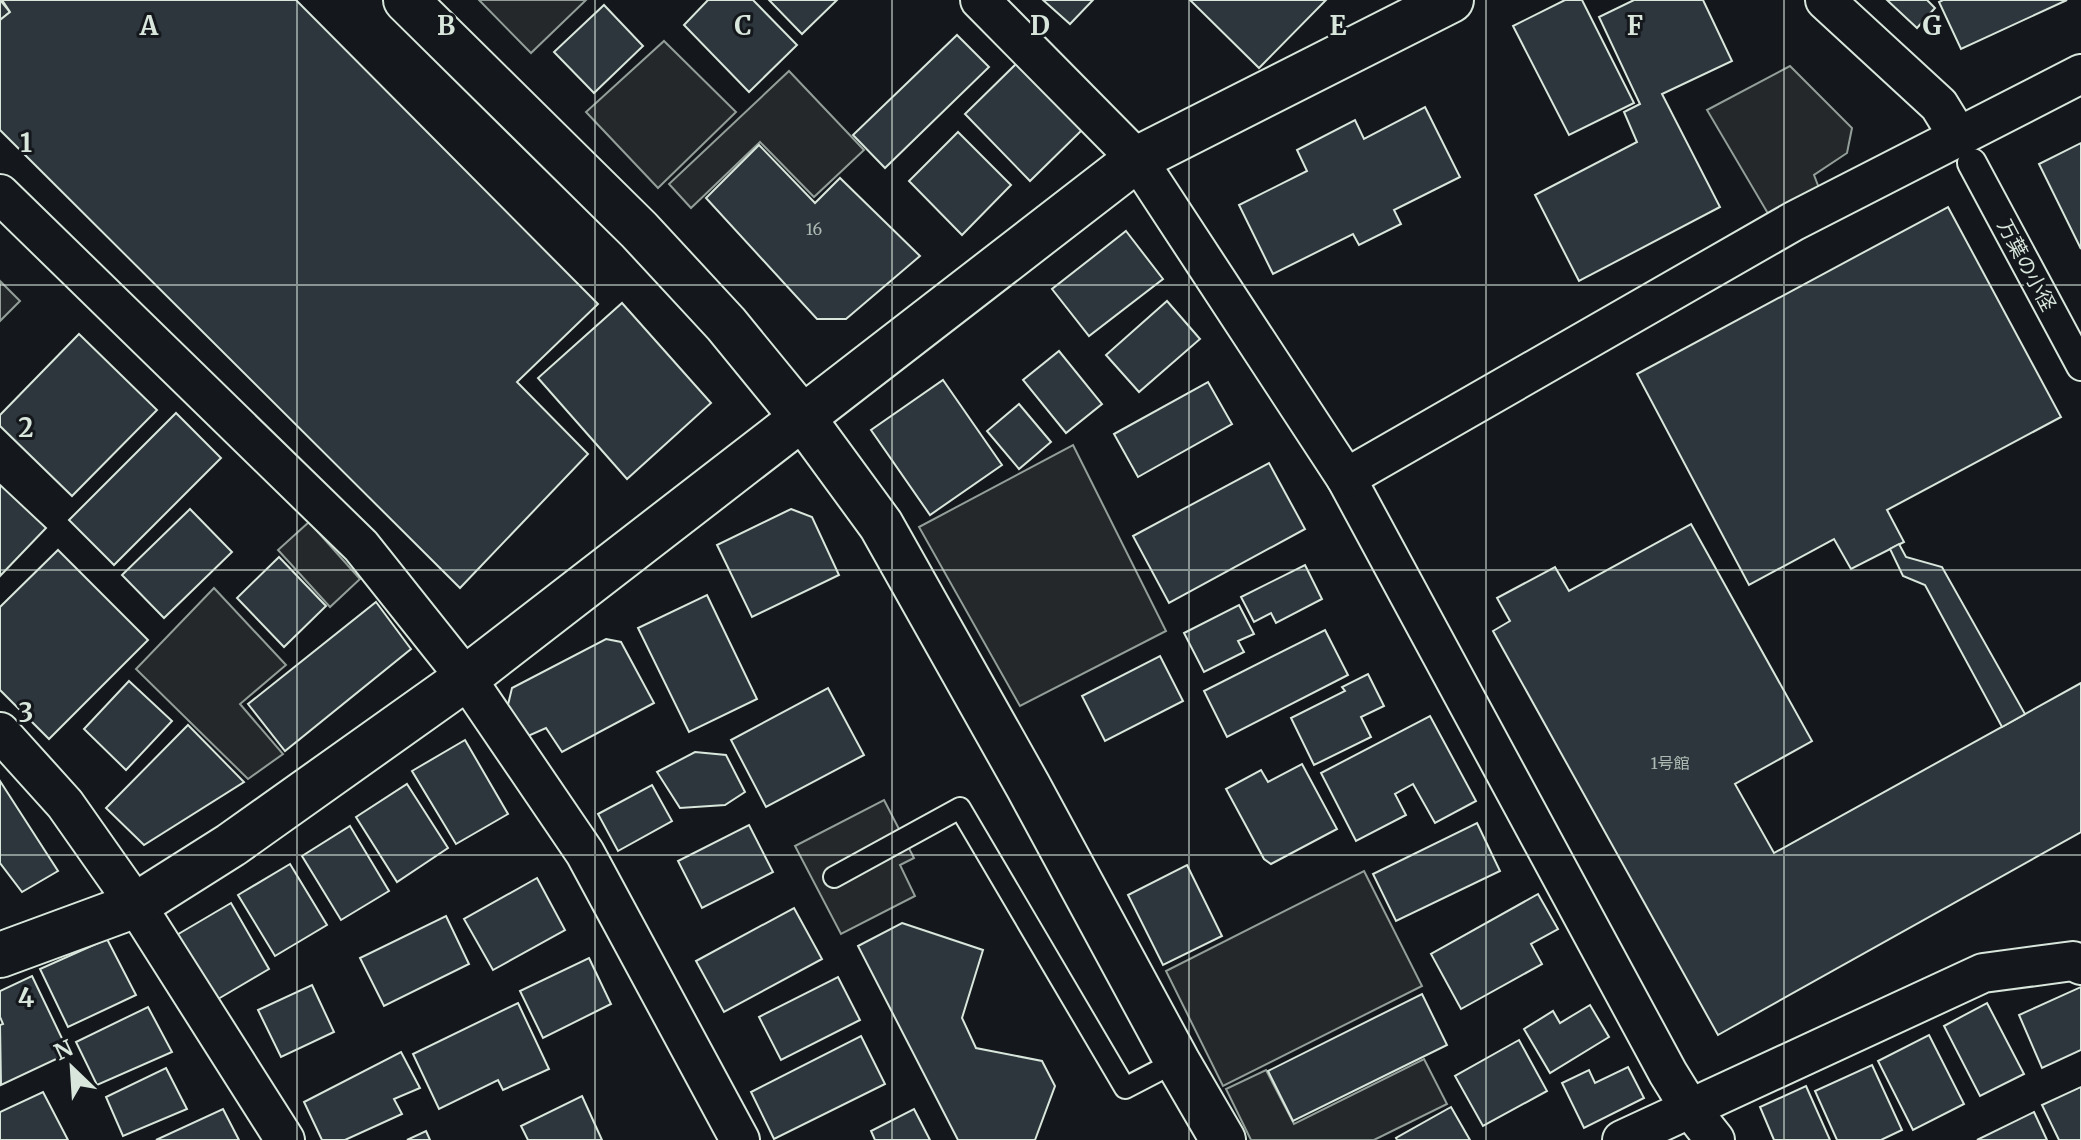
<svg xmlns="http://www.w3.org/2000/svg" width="2081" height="1140" font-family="Merriweather,'Noto Sans JP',serif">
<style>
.parking{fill:#24282b;stroke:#939e99;stroke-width:2}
.building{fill:#2c363c;stroke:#d8e6dc;stroke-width:2}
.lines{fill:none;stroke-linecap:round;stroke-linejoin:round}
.service-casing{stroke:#d8e6dc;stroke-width:24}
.pedestrian-casing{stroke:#d8e6dc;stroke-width:32}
.minor-casing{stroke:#d8e6dc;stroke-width:42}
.tertiary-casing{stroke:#d8e6dc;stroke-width:48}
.service{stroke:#14181c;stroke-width:20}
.pedestrian{stroke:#14181c;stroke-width:28}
.minor{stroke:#14181c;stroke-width:38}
.tertiary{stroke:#14181c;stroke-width:44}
.grid{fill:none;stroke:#d8e6dc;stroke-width:2;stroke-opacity:0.55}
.labels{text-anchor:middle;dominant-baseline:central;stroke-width:6;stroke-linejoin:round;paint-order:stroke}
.number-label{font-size:16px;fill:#adbab4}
.street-label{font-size:20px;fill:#d8e6dc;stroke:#14181c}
.grid-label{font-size:26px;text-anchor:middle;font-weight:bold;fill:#d8e6dc;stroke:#14181c;stroke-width:6;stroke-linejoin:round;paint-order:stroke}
</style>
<rect width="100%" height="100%" fill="#14181c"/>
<g class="parking">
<path d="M479,0H586L531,53Z"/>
<path d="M664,41L736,112L658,188L586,112Z"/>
<path d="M1790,66L1852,128L1847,153L1814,175L1819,188L1770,217L1707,110Z"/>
<path d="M789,71L864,150L814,197L760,142L691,208L669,184Z"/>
<path d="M0,281L20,301L0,321Z"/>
<path d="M1073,445L1166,631L1020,706L919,527Z"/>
<path d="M309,522L360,579L330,607L278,550Z"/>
<path d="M214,588L286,665L240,704L283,754L248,779L136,669Z"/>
<path d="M884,800L914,858L900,865L915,896L841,934L795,846Z"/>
<path d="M1364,871L1422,986L1223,1086L1166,971Z"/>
<path d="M1424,1059L1447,1104L1374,1140H1251L1226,1089L1266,1070L1294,1124Z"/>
</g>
<g class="building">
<path d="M0,0L10,12L0,20Z"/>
<path d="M2,0H296L598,304L517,382L588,454L460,588L0,130V20L10,12Z"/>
<path d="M708,0H753L797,45L749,92L684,25Z"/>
<path d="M769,0H837L802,34Z"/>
<path d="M1043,0H1093L1070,24Z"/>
<path d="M1190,0H1326L1259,68Z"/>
<path d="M1565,0H1582L1634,103L1569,135L1513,26Z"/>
<path d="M1634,0H1703L1732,61L1662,94L1720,207L1579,281L1535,195L1637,142L1624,112L1640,104L1599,17Z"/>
<path d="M1887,0H1927L1935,8L1917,28Z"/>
<path d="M1943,0H2067L1961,49L1939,2Z"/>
<path d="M604,5L643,46L594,93L554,52Z"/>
<path d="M957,35L989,67L885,168L853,135Z"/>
<path d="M1019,61L1084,128L1030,181L965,114Z"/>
<path d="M1425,107L1460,177L1394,210L1401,224L1359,245L1353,234L1273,274L1239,205L1307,171L1297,150L1355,120L1364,139Z"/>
<path d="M958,132L1011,185L962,235L909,181Z"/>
<path d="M2081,143V249L2039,164Z"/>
<path d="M759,145L815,203L840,178L920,256L846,319H817L706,198Z"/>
<path d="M1948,207L2061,417L1887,510L1904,542L1851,569L1834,539L1749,585L1637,374Z"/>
<path d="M1126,231L1163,279L1089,336L1052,289Z"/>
<path d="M1167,301L1200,339L1139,392L1106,355Z"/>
<path d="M622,303L711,403L627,479L538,378Z"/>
<path d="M79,334L157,410L72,496L0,426V415Z"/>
<path d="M1059,351L1102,404L1066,433L1023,380Z"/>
<path d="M943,380L1002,465L930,515L871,430Z"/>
<path d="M1208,382L1232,424L1138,477L1114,434Z"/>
<path d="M1019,404L1051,442L1019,469L987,431Z"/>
<path d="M176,413L221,458L114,565L69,520Z"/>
<path d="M1269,463L1305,529L1169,603L1133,536Z"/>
<path d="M0,485L46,528L0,576Z"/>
<path d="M190,509L232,552L164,618L122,575Z"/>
<path d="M791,509L812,517L839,575L752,617L717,545Z"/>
<path d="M1691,524L1812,741L1735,784L1774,853L2081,683V832L1718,1035L1493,631L1510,621L1497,598L1555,567L1569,591Z"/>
<path d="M1899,544L1906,557L1942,567L2025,714L2002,727L1925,585L1903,576L1890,549Z"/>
<path d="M58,550L148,640L49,739L0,690V607Z"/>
<path d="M279,557L326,606L284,647L237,598Z"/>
<path d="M1305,565L1322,599L1276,623L1271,613L1254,622L1241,597Z"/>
<path d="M707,595L757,699L689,732L638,628Z"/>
<path d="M376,602L411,649L285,751L248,704Z"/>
<path d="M1239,605L1254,634L1238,641L1244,652L1204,672L1184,633Z"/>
<path d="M1325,630L1348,675L1227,737L1204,691Z"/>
<path d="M606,639L621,642L654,703L562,752L546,728L519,740L506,713L512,688Z"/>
<path d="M1160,656L1183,701L1105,741L1082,696Z"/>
<path d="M1368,674L1384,706L1361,717L1371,737L1314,765L1291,718L1345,691L1342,687Z"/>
<path d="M129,681L172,721L126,770L84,729Z"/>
<path d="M828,688L864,755L766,807L731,740Z"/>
<path d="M1430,716L1476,801L1435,823L1413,784L1395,794L1406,815L1356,841L1321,773Z"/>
<path d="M188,725L244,782L144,845L106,808Z"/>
<path d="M465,740L508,814L456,844L412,771Z"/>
<path d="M695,752L726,755L745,792L725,805L680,808L657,772Z"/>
<path d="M1302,764L1337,829L1271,864L1264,859L1226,789L1261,770L1268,782Z"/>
<path d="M0,781L58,871L22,892L0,863Z"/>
<path d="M407,784L448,848L397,882L356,817Z"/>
<path d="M652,785L672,821L618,851L598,814Z"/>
<path d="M1477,823L1500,871L1396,921L1373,874Z"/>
<path d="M749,825L773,872L702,908L678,861Z"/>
<path d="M350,826L389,891L341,920L302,856Z"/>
<path d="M290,864L327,925L275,956L238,895Z"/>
<path d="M1187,865L1222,936L1163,965L1128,895Z"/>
<path d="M537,878L565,930L493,970L464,919Z"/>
<path d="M1538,894L1558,929L1531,944L1542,964L1461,1009L1431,954Z"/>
<path d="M231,903L269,969L213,1002L175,936Z"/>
<path d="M794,908L822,959L724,1012L696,961Z"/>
<path d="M446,916L469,964L384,1006L360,958Z"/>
<path d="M902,923L983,950L962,1018L976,1048L1042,1061L1055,1086L1035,1140H958L858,946Z"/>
<path d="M107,939L136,995L68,1027L40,969Z"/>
<path d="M589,958L611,1004L543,1038L520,991Z"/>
<path d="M32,976L69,1053L1,1085L0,1025L3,1024L0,1017V991Z"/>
<path d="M838,977L860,1020L781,1060L759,1017Z"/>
<path d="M312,985L334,1032L281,1057L258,1010Z"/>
<path d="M2081,987V1050L2042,1068L2019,1015Z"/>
<path d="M1422,994L1447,1045L1293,1121L1268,1071Z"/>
<path d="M518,1003L549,1069L503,1090L498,1080L439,1109L413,1054Z"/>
<path d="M1987,1003L2024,1074L1980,1096L1944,1026Z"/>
<path d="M1590,1005L1609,1037L1550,1073L1524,1029L1553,1011L1560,1023Z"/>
<path d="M148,1007L172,1052L97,1085L76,1042Z"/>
<path d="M1929,1035L1964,1104L1913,1130L1878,1061Z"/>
<path d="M861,1036L885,1084L774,1139L751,1092Z"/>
<path d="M1519,1040L1547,1091L1483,1126L1455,1076Z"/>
<path d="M401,1052L420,1088L394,1099L402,1114L345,1140H322L304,1102Z"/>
<path d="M1872,1065L1902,1130L1881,1140H1837L1815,1091Z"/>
<path d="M1628,1067L1644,1098L1584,1128L1562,1083L1589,1070L1595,1083Z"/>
<path d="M166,1068L187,1109L123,1136L106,1097Z"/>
<path d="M1806,1086L1830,1140H1774L1760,1107Z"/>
<path d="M2081,1087V1140H2059L2042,1105Z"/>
<path d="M43,1092L68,1140H0V1112Z"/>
<path d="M582,1096L602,1140H528L521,1126Z"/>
<path d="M1451,1107L1470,1140H1397L1396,1138Z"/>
<path d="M223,1109L239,1140H156Z"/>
<path d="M914,1109L930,1140H875L871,1131Z"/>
<path d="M2034,1112L2047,1140H1977Z"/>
<path d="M426,1131L430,1140H407Z"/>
</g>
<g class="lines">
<defs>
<path id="service" d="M834,877L960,808L1125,1088L1177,1061"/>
<path id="pedestrian" d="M1972,163L2081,366"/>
<g id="minor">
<path d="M980,0L1137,159L1346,478L1668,1073L1689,1107L1715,1140"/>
<path d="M1825,0L1939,105L1958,136"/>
<path d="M0,194L361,546L466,678L585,853L740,1140"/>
<path d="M1346,478L1794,221L2081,74"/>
<path d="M0,732L65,804L136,905L285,1140"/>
<path d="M1622,1140L1983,973L2073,961L2081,965"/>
</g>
<g id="tertiary">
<path d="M406,0L639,230L726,324L802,417L881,525L1028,786L1177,1061L1223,1140"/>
<path d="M0,955L136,905L231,845L466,678L1137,159L1451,0"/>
</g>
</defs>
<use href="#service" class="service-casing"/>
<use href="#pedestrian" class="pedestrian-casing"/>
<use href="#minor" class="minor-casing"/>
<use href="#tertiary" class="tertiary-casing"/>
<use href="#service" class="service"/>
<use href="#pedestrian" class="pedestrian"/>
<use href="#minor" class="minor"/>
<use href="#tertiary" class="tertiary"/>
</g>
<path class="grid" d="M297,0V1140M595,0V1140M892,0V1140M1189,0V1140M1486,0V1140M1784,0V1140M0,285H2081M0,570H2081M0,855H2081"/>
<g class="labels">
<g class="number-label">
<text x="814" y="229">16</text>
<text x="1670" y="763">1号館</text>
</g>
<g class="street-label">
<text transform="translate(2027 265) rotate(62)">万葉の小径</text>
</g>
</g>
<g class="grid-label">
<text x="149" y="35">A</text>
<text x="446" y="35">B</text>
<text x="743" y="35">C</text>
<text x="1040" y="35">D</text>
<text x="1338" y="35">E</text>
<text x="1635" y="35">F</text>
<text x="1932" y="35">G</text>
<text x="26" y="152">1</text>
<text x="26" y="437">2</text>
<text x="26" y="722">3</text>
<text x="26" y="1007">4</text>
</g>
<g transform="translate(72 1068) rotate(335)" stroke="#14181c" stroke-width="6" paint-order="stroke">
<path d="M0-6L14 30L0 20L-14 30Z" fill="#d8e6dc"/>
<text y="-12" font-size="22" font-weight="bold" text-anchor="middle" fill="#d8e6dc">N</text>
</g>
</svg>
